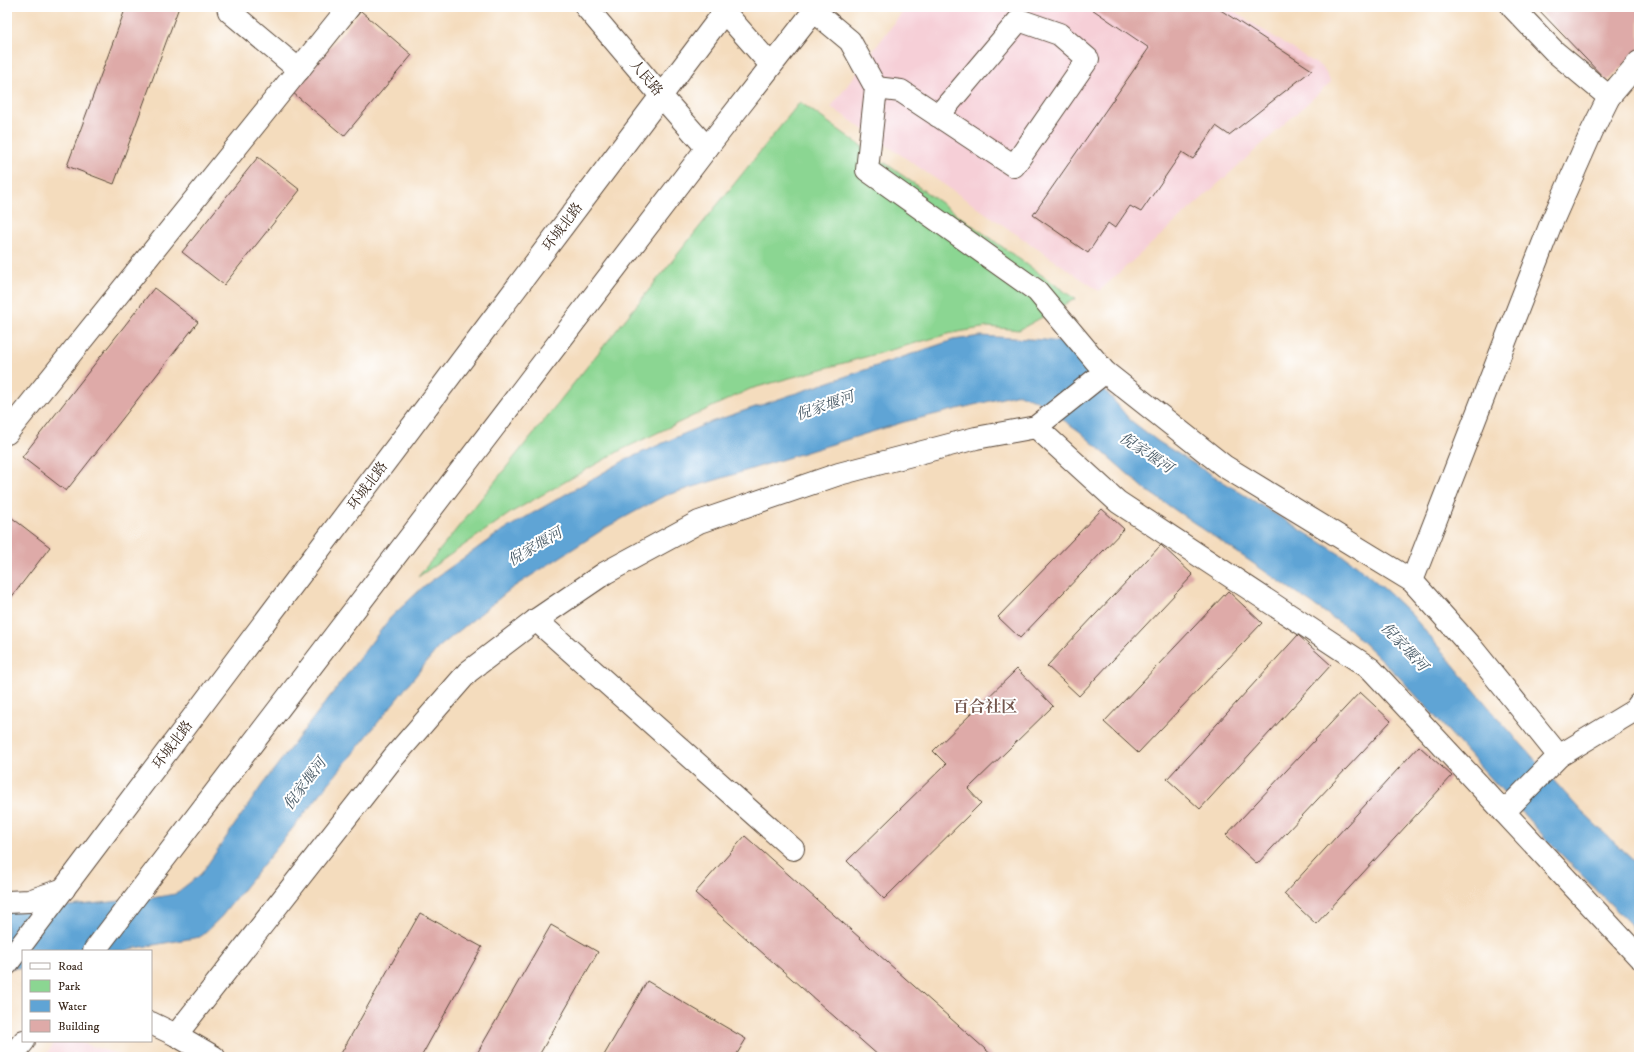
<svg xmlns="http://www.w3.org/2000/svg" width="1646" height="1064" font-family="'IM FELL DW Pica','Noto Serif SC',serif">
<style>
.built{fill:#f6cfd7}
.green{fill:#8bd692;stroke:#638058}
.water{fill:#5fa4d5;stroke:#4d677a}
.building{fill:#deaaa8}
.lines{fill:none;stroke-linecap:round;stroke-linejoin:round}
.minor-casing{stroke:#574536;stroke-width:24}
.major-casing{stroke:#574536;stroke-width:24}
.minor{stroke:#fff;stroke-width:22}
.major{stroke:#fff;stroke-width:22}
.labels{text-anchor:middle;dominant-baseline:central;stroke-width:4;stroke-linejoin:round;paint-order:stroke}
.street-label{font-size:14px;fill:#3b2a1e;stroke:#fff}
.water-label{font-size:15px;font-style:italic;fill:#495b67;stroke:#fff}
.quarter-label{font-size:16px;font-weight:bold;fill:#74574e;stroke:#fff}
</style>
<rect width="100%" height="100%" fill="#fff"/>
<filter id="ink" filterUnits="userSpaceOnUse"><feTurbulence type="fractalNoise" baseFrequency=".025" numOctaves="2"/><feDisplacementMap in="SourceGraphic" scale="8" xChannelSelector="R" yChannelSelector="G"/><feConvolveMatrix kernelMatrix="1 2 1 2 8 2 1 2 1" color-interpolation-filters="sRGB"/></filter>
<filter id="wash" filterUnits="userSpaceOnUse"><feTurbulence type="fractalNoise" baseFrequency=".012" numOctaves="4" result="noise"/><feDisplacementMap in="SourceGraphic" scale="16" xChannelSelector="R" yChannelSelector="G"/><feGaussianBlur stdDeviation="0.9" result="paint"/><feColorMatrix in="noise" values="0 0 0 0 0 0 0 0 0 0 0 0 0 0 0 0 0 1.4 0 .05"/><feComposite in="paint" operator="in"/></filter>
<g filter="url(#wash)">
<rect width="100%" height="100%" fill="#f4dcbd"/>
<g class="built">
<path d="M906,7H1227L1323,68L1331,82L1099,291L831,107Z"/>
<path d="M56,1041H76L126,1057H44Z"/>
</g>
<path class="green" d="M800,102L1075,299L1019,330L988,327L952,333L750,389L621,450L512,512L418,577Z"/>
<path class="water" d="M981,336L1045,340L1066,343L1130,420L1159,442L1354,563L1389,593L1411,614L1497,717L1581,811L1639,866V933L1547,840L1401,679L1349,629L1146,490L1079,431L1035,400L1019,394L904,422L664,496L607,527L512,588L438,648L221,917L200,937L130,949L126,951H23V968H7V912L152,898L175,894L201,874L262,785L390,618L424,586L500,532L625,460L708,423L953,340Z"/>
<g id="blocks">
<g class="building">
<path d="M126,7H179L114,184L67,166Z"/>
<path d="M1089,7H1216L1312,70L1229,135L1216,126L1193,159L1182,152L1141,212L1130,206L1115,228L1108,223L1088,253L1033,215L1149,48Z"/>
<path d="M1536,7H1639V51L1607,81Z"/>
<path d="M361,11L412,55L344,136L292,92Z"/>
<path d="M258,157L300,190L224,285L182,252Z"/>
<path d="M154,288L198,322L66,491L22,457Z"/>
<path d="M1102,509L1124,529L1020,638L998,617Z"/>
<path d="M7,514L50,547L7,603Z"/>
<path d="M1161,545L1193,575L1079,696L1047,666Z"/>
<path d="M1228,591L1262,623L1138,753L1104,722Z"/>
<path d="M1298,635L1331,665L1200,809L1167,779Z"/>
<path d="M1017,669L1053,706L968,789L981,803L884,899L847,861L946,764L933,751Z"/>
<path d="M1360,692L1391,721L1257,864L1226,835Z"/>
<path d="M1419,746L1452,776L1316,924L1284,894Z"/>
<path d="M745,836L994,1057H880L695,893Z"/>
<path d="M420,913L482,947L421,1057H339Z"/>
<path d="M551,925L598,952L538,1057H475Z"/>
<path d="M647,981L746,1039L735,1057H603Z"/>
</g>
</g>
</g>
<g filter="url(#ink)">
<use href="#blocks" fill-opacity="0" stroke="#574536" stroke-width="1"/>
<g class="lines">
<defs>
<g id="minor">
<path d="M228,7L229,11L299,70"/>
<path d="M1512,7L1555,52L1609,97"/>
<path d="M814,11L850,41L876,88L867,170L1037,291L1105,372L1224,466L1412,581L1472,648L1559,756"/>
<path d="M876,88L901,91L1014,166L1088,59L1059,34L1019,20L938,116"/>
<path d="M1036,427L1118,502L1371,669L1504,812"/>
<path d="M7,433L349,7"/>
<path d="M1412,581L1550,226L1592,131L1609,97L1639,62"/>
<path d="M536,620L793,849"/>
<path d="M1639,704L1635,710L1559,756L1504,812L1639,957"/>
<path d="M7,902L29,901L64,889"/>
<path d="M151,1023L176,1035L214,1057"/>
<path d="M176,1035L393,758L468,672L536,620L605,573L699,522L839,474L976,438L1036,427L1105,372"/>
</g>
<g id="major">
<path d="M586,7L662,97L707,148"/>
<path d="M720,7L771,65"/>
<path d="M94,951L707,148L817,7"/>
<path d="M7,964L728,7"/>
<path d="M11,1057L24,1041"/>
</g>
</defs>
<use href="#minor" class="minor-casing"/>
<use href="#major" class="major-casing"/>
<use href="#minor" class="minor"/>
<use href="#major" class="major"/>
</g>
</g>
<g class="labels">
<g class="street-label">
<text transform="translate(646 78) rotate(50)">人民路</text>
<text transform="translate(563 227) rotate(-53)">环城北路</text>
<text transform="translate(368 486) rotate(-53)">环城北路</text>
<text transform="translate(173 745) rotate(-53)">环城北路</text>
</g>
<g class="water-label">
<text transform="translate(825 406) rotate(-19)">倪家堰河</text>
<text transform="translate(1146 453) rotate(34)">倪家堰河</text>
<text transform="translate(535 547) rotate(-31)">倪家堰河</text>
<text transform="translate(1404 647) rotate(47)">倪家堰河</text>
<text transform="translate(305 784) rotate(-53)">倪家堰河</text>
</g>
<g class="quarter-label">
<text x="985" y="707">百合社区</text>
</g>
</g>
<rect width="1646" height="1064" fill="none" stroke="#fff" stroke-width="24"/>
<rect x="22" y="950" width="130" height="92" fill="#ffffff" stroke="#b1aaa5"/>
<rect x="30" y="963" width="20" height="6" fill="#ffffff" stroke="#b1aaa5"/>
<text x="58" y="970" font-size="12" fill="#3b2a1e">Road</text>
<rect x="30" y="980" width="20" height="12" fill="#8bd692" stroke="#b1aaa5"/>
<text x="58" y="990" font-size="12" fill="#3b2a1e">Park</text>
<rect x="30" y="1000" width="20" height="12" fill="#5fa4d5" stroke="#b1aaa5"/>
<text x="58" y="1010" font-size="12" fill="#3b2a1e">Water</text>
<rect x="30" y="1020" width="20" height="12" fill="#deaaa8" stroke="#b1aaa5"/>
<text x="58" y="1030" font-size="12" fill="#3b2a1e">Building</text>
</svg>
